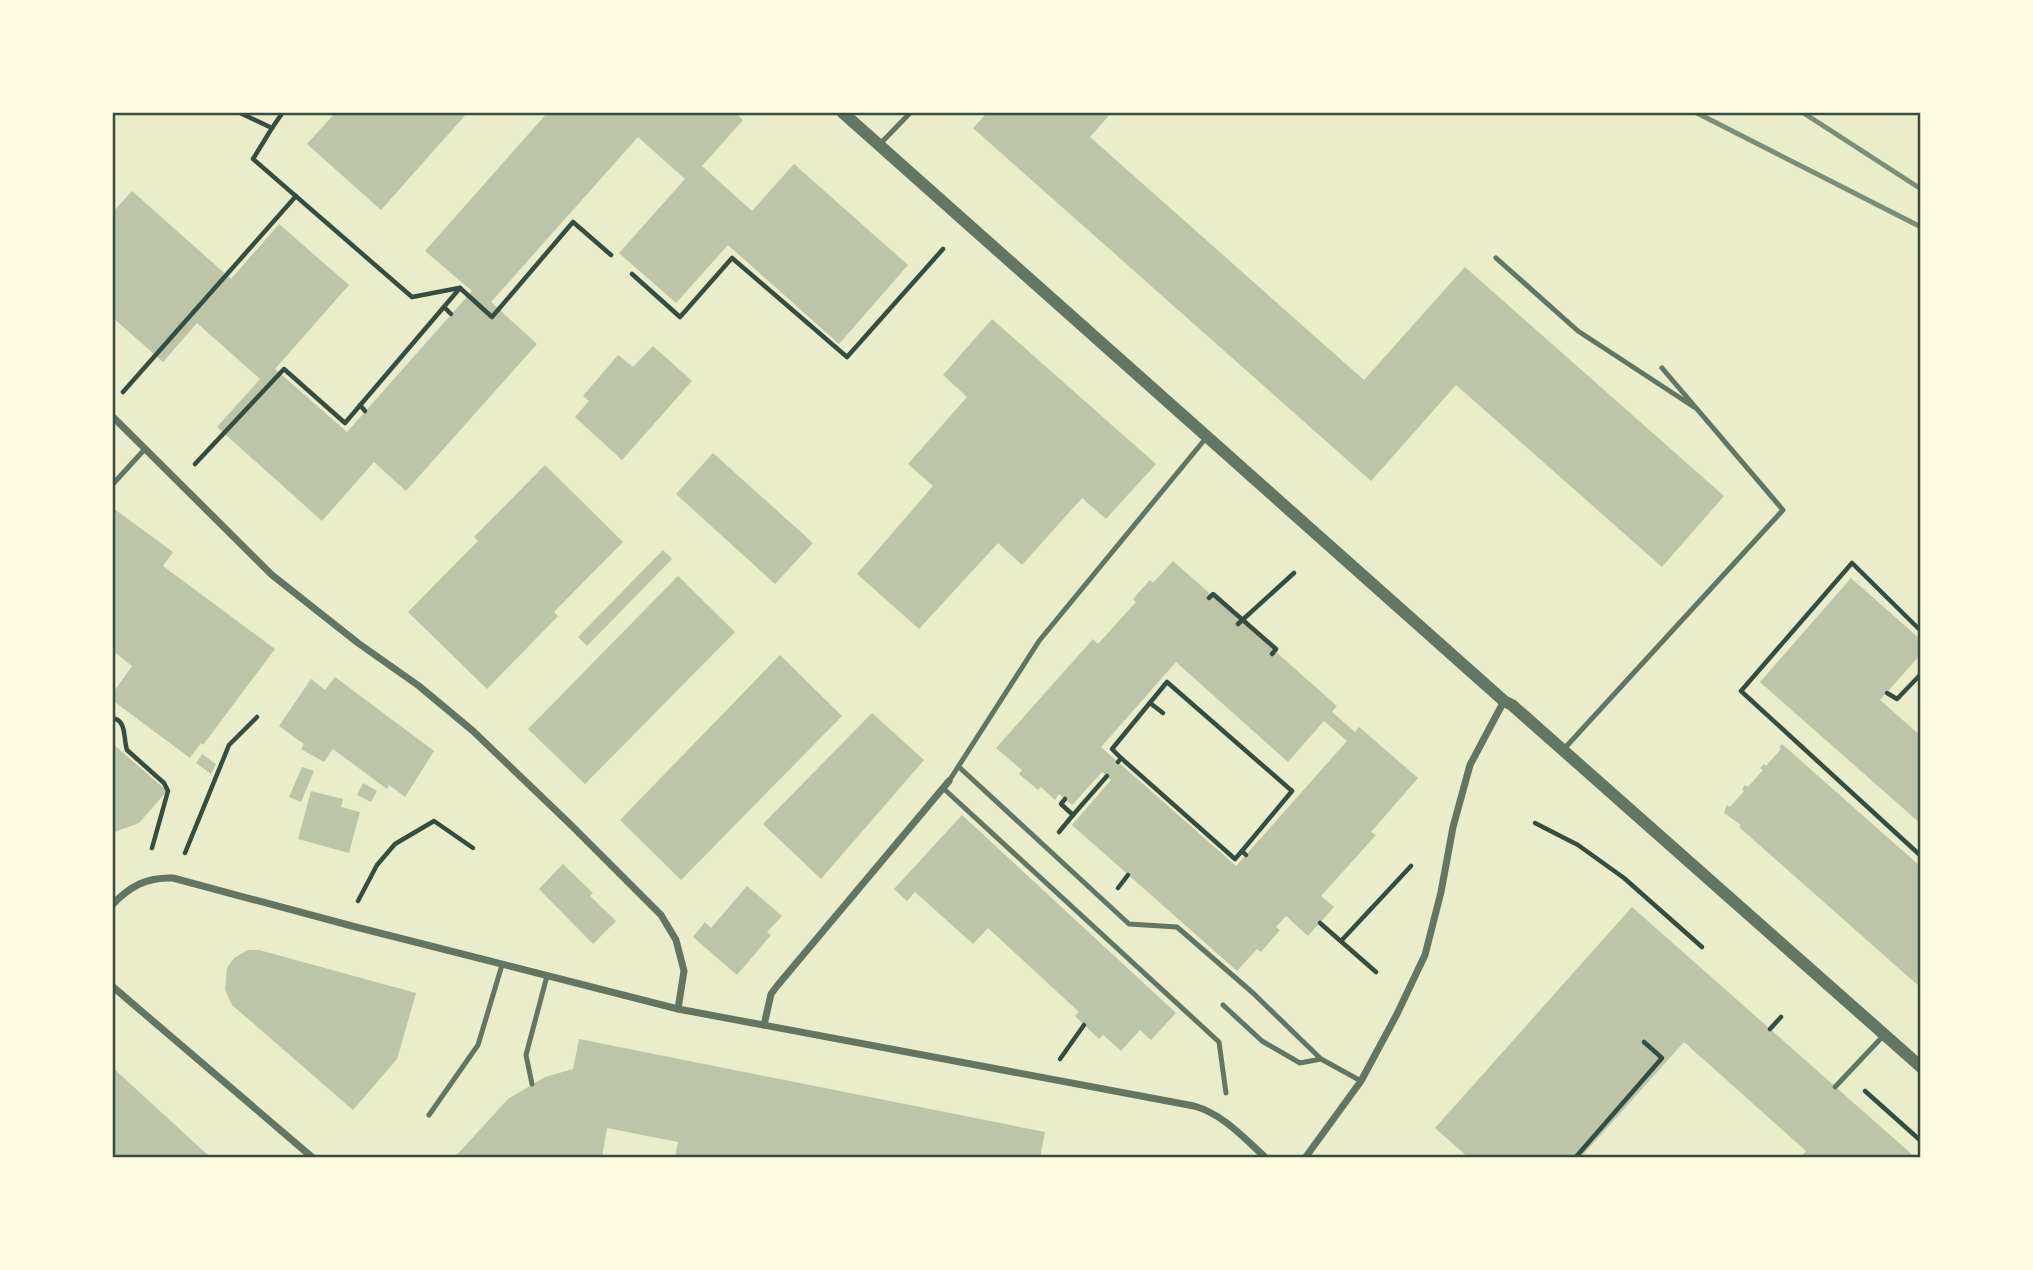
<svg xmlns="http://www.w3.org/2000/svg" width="2033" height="1270" font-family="'Golos Text',sans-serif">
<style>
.building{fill:#bcc5a7;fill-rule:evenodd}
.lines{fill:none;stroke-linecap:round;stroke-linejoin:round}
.path{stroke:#344e41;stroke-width:4.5}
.service{stroke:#617663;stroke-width:5}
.minor{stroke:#617663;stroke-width:7}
.tertiary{stroke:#617663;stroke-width:12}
.rail{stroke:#7c8e77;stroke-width:5}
.neatline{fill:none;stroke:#344e41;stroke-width:2.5}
</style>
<rect width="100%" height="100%" fill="#e9edc9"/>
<g class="building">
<path d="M336,112H468L381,210L307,144Z"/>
<path d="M548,112H735L743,120L702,166L752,211L794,164L908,265L839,344L728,245L676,303L619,253L685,179L638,137L491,302L537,344L406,491L374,462L322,521L217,427L260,379L197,323L163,362L112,317V213L132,191L231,279L279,224L349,285L275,369L347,432L472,291L425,251Z"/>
<path d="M988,112H1112L1090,137L1364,380L1465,267L1724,496L1662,567L1456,385L1371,481L973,128Z"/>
<path d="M992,319L1156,464L1106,519L1082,498L1022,565L998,543L919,629L857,574L933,486L908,464L967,397L943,375Z"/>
<path d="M653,346L692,381L622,460L575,417L589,401L583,396L618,355L633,367Z"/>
<path d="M713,453L813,543L775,584L676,494Z"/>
<path d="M545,465L623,542L554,612L558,616L487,689L408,612L478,541L474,537Z"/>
<path d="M113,508L173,552L163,566L275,649L203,745L201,743L190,758L112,700V694L132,666L112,650Z"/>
<path d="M663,550L672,559L587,646L578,637Z"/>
<path d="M1173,561L1337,706L1332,712L1355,732L1359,727L1418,778L1371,832L1376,835L1321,896L1334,907L1308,936L1286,916L1276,927L1280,930L1261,952L1257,949L1237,971L1072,825L1111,780L1107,776L1102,772L1072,805L1059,794L1055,800L1041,787L1038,790L1019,774L1022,770L996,748L1093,639L1098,644L1136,602L1133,599L1150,580L1153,583ZM1176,662L1288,762L1324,721L1347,741L1236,866L1101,747Z"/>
<path d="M678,576L735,632L585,784L528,729Z"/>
<path d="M1851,578L1921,640V654L1880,700L1921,736V824L1760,682Z"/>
<path d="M780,655L842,716L681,880L620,820Z"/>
<path d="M335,677L434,751L405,797L389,785L387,789L333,749L324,762L301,749L304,744L279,726L311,679L325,690Z"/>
<path d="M872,713L924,760L821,879L763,824Z"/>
<path d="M112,743L167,791L139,823L112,833Z"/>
<path d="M1782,744L1921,867V988L1739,827L1741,825L1724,813L1727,805L1730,807L1744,791L1742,789L1745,785L1748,787L1763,770L1760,768L1764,764L1766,766L1781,749L1779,747Z"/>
<path d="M202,754L216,764L211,774L196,763Z"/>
<path d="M302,767L314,771L301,802L289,797Z"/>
<path d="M363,783L377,791L371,802L357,795Z"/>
<path d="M311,791L343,799L341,807L360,812L349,853L298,839Z"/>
<path d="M962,815L1176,1013L1151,1040L1140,1030L1121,1051L1103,1035L1099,1039L1075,1016L1079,1012L988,928L973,944L915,892L907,901L894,889Z"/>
<path d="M563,864L593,893L590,896L616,921L593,944L539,889Z"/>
<path d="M747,886L782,916L767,932L771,935L737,975L693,937L705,922L711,928Z"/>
<path d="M1632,907L1916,1158H1800L1806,1151L1684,1042L1580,1158H1469L1435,1128Z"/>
<path d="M248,950H259L416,993L397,1059L353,1110L232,1005L225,990L227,968L234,958Z"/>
<path d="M579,1039L1045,1132L1040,1158H675L678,1142L607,1128L602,1158H454L508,1099L545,1077L573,1069Z"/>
<path d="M112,1067L211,1158H112Z"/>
</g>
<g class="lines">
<g class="path">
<path d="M238,112L272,128L283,112"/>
<path d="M272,128L253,159L412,297L459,288"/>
<path d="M632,274L680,317L732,258L847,357L943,249"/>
<path d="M460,288L492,317L573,222L611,255"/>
<path d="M444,307L451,314"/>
<path d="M123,392L296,196"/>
<path d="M360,405L365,411"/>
<path d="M195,464L284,369L345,423L460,288"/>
<path d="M1209,598L1213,594L1276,649L1272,654"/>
<path d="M1238,624L1294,573"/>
<path d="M1921,631L1852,563L1741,691L1921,856"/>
<path d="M1887,693L1897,699L1921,674"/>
<path d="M1150,703L1163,713"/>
<path d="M112,718C127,720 123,737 127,750L164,783L168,791L152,848"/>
<path d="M1121,758L1112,749L1167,682L1292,791L1242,851"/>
<path d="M1118,762L1121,758L1235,859L1242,851L1246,855"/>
<path d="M1073,815L1107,776"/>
<path d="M1535,823L1578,845L1624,878L1702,947"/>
<path d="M1059,832L1073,815L1061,804L1065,799"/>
<path d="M185,853L229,745L257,717"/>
<path d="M1118,888L1128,875"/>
<path d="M358,901L377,865L395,844L434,821L473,848"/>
<path d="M1320,923L1376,972"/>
<path d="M1341,941L1411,866"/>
<path d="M1770,1029L1781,1017"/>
<path d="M1060,1059L1084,1025"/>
<path d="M1865,1091L1921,1141"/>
<path d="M1575,1158L1662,1058L1644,1042"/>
</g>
<g class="service">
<path d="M879,145L911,112"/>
<path d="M1496,258L1578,331L1694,407"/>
<path d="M112,485L144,450"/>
<path d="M1563,750L1783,510L1662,368"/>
<path d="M959,767L1129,924L1177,927L1253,993L1321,1059L1361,1081"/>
<path d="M949,781L1039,641L1206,438"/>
<path d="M943,788L1219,1042L1226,1093"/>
<path d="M1223,1005L1262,1041L1300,1063L1321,1059"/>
<path d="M532,1084L526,1055L547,976"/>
<path d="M1835,1087L1885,1034"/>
<path d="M429,1115L478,1045L502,965"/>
</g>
<g class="minor">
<path d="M112,416L272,575L358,643L419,686L473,731L571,825L661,915L676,940L684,971L678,1009"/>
<path d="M112,905C130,886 147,877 173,878L352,926L678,1009L1194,1106C1223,1114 1244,1138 1266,1158"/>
<path d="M112,986L313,1158"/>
<path d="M764,1025L771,994L777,986L949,781"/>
<path d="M1305,1158L1361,1081L1397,1014L1425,955L1441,892L1453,827L1470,765L1504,701"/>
</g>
<path class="tertiary" d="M842,112L1504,701L1512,705L1921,1067"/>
<g class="rail">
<path d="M1695,112L1921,227"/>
<path d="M1802,112L1921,189"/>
</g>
</g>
<rect width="2033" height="1270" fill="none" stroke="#fefae0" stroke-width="228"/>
<rect x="114" y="114" width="1805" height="1042" class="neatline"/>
</svg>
